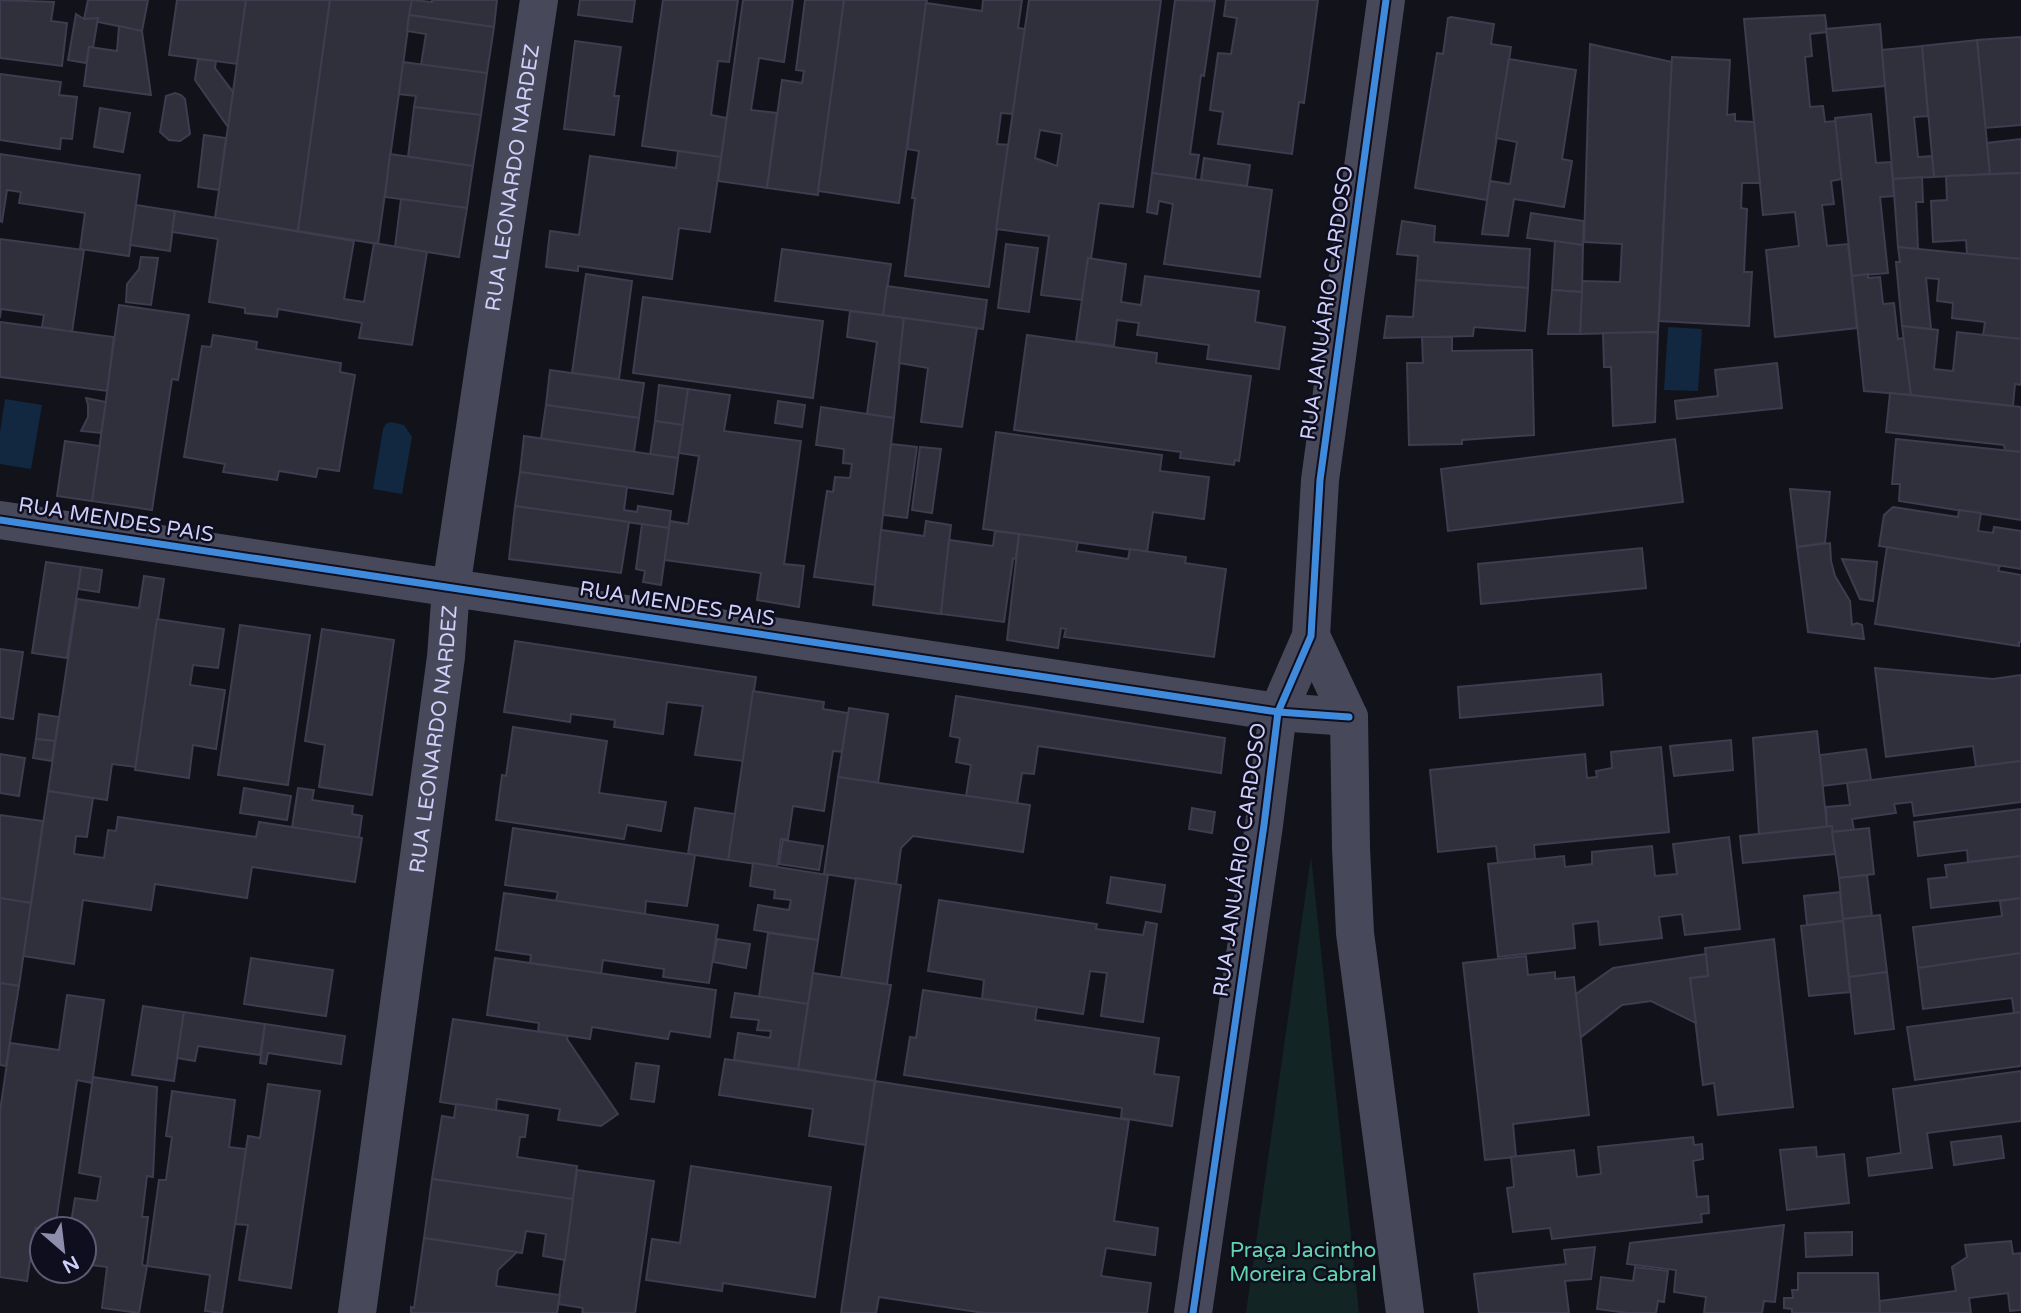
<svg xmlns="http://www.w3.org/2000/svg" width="2021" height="1313" font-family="'Varela Round',sans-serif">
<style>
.green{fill:#122524}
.water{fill:#122840}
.building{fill:#30303d;stroke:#3e3c4e;stroke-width:2;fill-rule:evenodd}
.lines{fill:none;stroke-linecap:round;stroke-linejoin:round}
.minor{stroke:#48485b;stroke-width:38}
.cycleway-casing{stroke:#0f0e1e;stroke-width:11}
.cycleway{stroke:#408adc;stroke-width:7}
.labels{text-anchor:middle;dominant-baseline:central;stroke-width:5;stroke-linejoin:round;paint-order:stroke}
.street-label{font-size:21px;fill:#d0cffb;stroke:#0f0e1e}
.park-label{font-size:21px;fill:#62d5ad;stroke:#0f0e1e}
</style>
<rect width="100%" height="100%" fill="#12121a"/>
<path class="green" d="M1311,856L1359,1313H1246Z"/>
<g class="water">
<path d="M1668,327L1702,329L1698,391L1664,390Z"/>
<path d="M5,399L42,405L31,469L0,464V432Z"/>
<path d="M391,422L404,425L412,437L402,494L373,489L383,429L386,424Z"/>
</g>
<g class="building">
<path d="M0,0L54,2L51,21L67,23L62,66L0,58Z"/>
<path d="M88,0H148L142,31L84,19Z"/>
<path d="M177,0H246L237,64L169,55Z"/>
<path d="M246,0H330L298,231L215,218Z"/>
<path d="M330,0H412L378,244L298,231Z"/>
<path d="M412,0L432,2V0H497L494,27L409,15Z"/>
<path d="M580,0H635L632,22L578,15Z"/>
<path d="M663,0H738L729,62L718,61L711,115L727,118L721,157L642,146Z"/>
<path d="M743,0H793L784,62L759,58L751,110L777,113L767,188L718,181Z"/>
<path d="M805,0H844L818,195L767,188L782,80L802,83L804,71L796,70Z"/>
<path d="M844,0H927L899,203L818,191Z"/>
<path d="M983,0H1022L1018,28L1025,29L1013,114L1001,113L997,144L1009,145L989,287L905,276L915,198H912L919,151L907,149L926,3L982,11Z"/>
<path d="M1029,0H1161L1133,207L1099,203L1091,259L1088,258L1082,300L1041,295L1049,236L996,229ZM1040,130L1062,134L1057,166L1035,158Z"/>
<path d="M1175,0L1215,1L1204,76L1201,75L1190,154L1199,155L1195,179L1152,173Z"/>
<path d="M1226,0H1318L1304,103L1299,102L1292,154L1218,144L1223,112L1210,110L1218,53L1231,54L1237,18L1224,16Z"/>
<path d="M76,14L84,19L98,18L93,48L89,47L86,63L68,60Z"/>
<path d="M409,15L494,27L487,73L421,65L426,34L407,31Z"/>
<path d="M1825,15L1827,32L1810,34L1812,56L1805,57L1810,107L1823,106L1825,122L1836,121L1842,179L1831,181L1834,204L1822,205L1827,246L1848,244L1857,328L1775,337L1766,250L1799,246L1795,212L1763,215L1744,19Z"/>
<path d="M1451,17L1494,24L1491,44L1511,47L1487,200L1415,188L1437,53L1443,54L1448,18Z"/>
<path d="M1880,24L1885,86L1833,91L1826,29Z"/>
<path d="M119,26L142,31L151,95L84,86L89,47L117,51Z"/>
<path d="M2021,37V125L1985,128L1977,40Z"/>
<path d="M1977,40L1990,174L1934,177L1922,46Z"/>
<path d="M575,41L621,47L614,96H619L614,135L564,129Z"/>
<path d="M1590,44L1672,62L1658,332L1580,334L1582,281L1620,282L1622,244L1584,242Z"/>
<path d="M1922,46L1928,116L1914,117L1918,157L1932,156L1934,177L1893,179L1882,50Z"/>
<path d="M1672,57L1730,60L1727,115L1735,114V121L1754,122L1760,183H1742L1741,208L1747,209L1744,272H1752L1749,326L1659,321Z"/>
<path d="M198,59L216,61L215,68L233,92L228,127L195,80Z"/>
<path d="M1509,59L1576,70L1562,159L1572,161L1564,207L1514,199L1508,236L1482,234L1490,181L1510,184L1517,142L1496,138Z"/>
<path d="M403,62L487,73L481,115L414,107L416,96L399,94Z"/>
<path d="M0,74L61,82L59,95L77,97L72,139L61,138L60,149L0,140Z"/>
<path d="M175,93L181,95L185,99L190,134L180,141L169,140L160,132L166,96Z"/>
<path d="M414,107L481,115L473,166L408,157Z"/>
<path d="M100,108L130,113L123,152L94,147Z"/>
<path d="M1871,114L1876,163L1891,162L1894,196L1880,197L1888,273L1852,276L1835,118Z"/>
<path d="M204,135L226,138L219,190L198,187Z"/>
<path d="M2021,139V173L1990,174L1987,143Z"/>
<path d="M678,151L721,157L710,232L679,228L672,279L578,266V271L546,267L550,231L579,235L590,156L676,168Z"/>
<path d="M0,154L140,175L129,256L80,249L85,213L19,203L21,192L7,190L2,222L0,221Z"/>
<path d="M390,154L473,166L467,208L385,197Z"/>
<path d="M1204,158L1250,165L1247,186L1201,180Z"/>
<path d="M1152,173L1272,190L1260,277L1164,264L1173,204L1159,201L1157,214L1147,212Z"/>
<path d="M2021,173V259L1967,254L1966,240L1933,242L1931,201L1947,200L1946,176Z"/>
<path d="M1922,177L1923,202H1916L1918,249L1898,247L1893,179Z"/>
<path d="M401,199L467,208L459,257L395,247Z"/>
<path d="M136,205L175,211L170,251L130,245Z"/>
<path d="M175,211L354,241L344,299L364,302L374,243L427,252L412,345L359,338L362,323L278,309L277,317L245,313V308L209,302L218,239L172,232Z"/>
<path d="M1531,213L1584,221L1583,245L1527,238Z"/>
<path d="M1402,221L1435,226L1434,242L1530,249L1528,288L1416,280L1418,256L1397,254Z"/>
<path d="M0,239L84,250L72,332L42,327L44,315L1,309L0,318Z"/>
<path d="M1555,241L1583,245L1582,292L1552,290Z"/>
<path d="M1006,244L1038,248L1029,312L998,308Z"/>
<path d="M1898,247L2021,259V339L1983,335L1985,322L1952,318L1953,303L1937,301L1939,279L1926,278L1931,329L1902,326L1896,262H1900Z"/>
<path d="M782,249L891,264L883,315L775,301Z"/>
<path d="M141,257L158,258L151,305L126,302L127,284L139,269Z"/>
<path d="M1088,258L1126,264L1121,302L1141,305L1145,276L1259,291L1255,322L1285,327L1279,369L1207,359L1209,345L1137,335L1139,323L1117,320L1114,346L1076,341Z"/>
<path d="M586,274L632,281L619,379L572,373Z"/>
<path d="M1868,274V278L1880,277L1883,304L1894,303L1898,339L1904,338L1911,395L1864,391L1852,276Z"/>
<path d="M1416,280L1528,288L1525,331L1474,327L1473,336L1384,338L1387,316L1413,317Z"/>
<path d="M887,286L987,300L983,329L883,315Z"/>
<path d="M1552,290L1582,292L1580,334H1548Z"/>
<path d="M643,297L823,321L813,398L633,373Z"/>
<path d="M119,305L189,315L178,380L172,379L152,510L92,501Z"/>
<path d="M850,311L904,318L894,418L867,414L877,342L847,337Z"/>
<path d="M904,318L977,328L962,427L921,422L928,368L899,363Z"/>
<path d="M0,322L114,337L107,391L0,377Z"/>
<path d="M1902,326L1938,330L1934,369L1953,371L1957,332L2021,339V385L2015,384L2013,406L1911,395Z"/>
<path d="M1658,332L1655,422L1613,426L1611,367H1604L1603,333Z"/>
<path d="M213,335L257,342L256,349L341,363L340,372L355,375L339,471L318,468L316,477L279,471L277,480L223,472L225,464L184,457L202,346L211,347Z"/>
<path d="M1027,335L1157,353L1156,363L1251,376L1239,461L1235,460L1234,465L1180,458L1181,452L1014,430Z"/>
<path d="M1422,337H1452V351L1532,350L1534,435L1462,440V444L1409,445L1407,363H1423Z"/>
<path d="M1777,363L1782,408L1677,419L1675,401L1718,396L1715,370Z"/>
<path d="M550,370L644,383L639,418L546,405Z"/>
<path d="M659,385L688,389L683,425L655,421Z"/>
<path d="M688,389L730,395L724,431L801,441L784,564L804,566L799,607L757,600L761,573L664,560L670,521L688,524L699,456L679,453Z"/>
<path d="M1890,393L2021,407V452L2005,451L2004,445L1886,432Z"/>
<path d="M86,398L106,402L101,433L81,431L88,417V405Z"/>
<path d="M778,401L805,405L802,427L775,423Z"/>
<path d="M546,405L639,418L634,452L541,439Z"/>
<path d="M821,407L894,418L875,585L814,577L827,491L833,492L835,477L850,478L852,464L843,463L844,449L816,445Z"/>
<path d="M655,421L683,425L678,458L650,455Z"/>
<path d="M996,432L1162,455L1160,471L1209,477L1204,519L1153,512L1147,552L983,529Z"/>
<path d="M524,436L678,458L673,494L520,472Z"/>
<path d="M1675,439L1683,502L1448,531L1441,469Z"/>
<path d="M1896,439L2021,452V520L1899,501L1900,484H1892Z"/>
<path d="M65,441L100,446L92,501L57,496Z"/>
<path d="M891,444L917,447L907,518L883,515Z"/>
<path d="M920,447L941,449L932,513L912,510Z"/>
<path d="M520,472L627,487L624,510L637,512L638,506L671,511L669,528L515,506Z"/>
<path d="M1790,489L1830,492L1825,543L1797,547Z"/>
<path d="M515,506L629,522L621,573L509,559Z"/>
<path d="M1893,507L1958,517L1959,510L1981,513L1978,531L1993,533L1994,527L2021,531V569L1879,546L1884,515Z"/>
<path d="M926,521L951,525L941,614L873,605L881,530L924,536Z"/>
<path d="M642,524L669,528L661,585L643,582L645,571L636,569Z"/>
<path d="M995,531L1019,534L1016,558L1013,559L1004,622L941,614L949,540L993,546Z"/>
<path d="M1019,534L1078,542L1076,551L1128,559L1130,549L1186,557L1185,563L1226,569L1214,657L1064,637L1066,629L1061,628L1058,648L1007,640Z"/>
<path d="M1830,543L1831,561L1835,576L1850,601L1852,625L1857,623L1862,625L1864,639L1808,632L1797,547Z"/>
<path d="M1887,547L2000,566L1998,571L2021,575V642H2019V646L1875,624Z"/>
<path d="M1642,548L1646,588L1481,604L1478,564Z"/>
<path d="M1842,559L1877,562L1873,601L1860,599Z"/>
<path d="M46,562L81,567L67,658L32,653Z"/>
<path d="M81,567L102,570L99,592L78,589Z"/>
<path d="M144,576L164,579L136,767L112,764L107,800L48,791L77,599L139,608Z"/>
<path d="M157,619L224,629L218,668L193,665L190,685L225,690L216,749L193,745L189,778L135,770Z"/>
<path d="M240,625L310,635L288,785L218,775Z"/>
<path d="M322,629L394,640L372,795L319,787L325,745L305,741Z"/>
<path d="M515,641L756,677L743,761L695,755L703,706L667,702L663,734L614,727L615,720L571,714L570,722L504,712Z"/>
<path d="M0,649L23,652L13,719L0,717Z"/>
<path d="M1875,668L1993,679L2021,675V761L1976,767L1973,746L1886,757Z"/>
<path d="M1601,674L1603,705L1460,718L1458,687Z"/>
<path d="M753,691L824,702L823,709L848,713L842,752L833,751L824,811L793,806L788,839H781L777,867L728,860Z"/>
<path d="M956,696L1225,738L1221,773L1038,746L1034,774L1022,773L1017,804L966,796L971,765L956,762L960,738L950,736Z"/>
<path d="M849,708L888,714L878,783L838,777Z"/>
<path d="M39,714L59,717L55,741L36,739Z"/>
<path d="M513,727L607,741L599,793L666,802L661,831L627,825L624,839L496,820L502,775L506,776Z"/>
<path d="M1817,731L1827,827L1759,835L1753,738Z"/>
<path d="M36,739L55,741L52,761L33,758Z"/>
<path d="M1731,740L1733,770L1674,776L1670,746Z"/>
<path d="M1661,747L1669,832L1534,845L1535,859L1498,863L1496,846L1438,852L1430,770L1585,754L1587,778L1597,777L1596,771L1612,768L1611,752Z"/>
<path d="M1866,749L1871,780L1823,786L1820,755Z"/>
<path d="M0,754L25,758L19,796L0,793Z"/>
<path d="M2021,761V802L1914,816L1912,802L1894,804L1896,813L1852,819L1854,830L1832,832V826L1827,827L1826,807L1850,805L1847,783Z"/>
<path d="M838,777L1030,805L1023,852L913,836L901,848L896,885L824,874Z"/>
<path d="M244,788L291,796L287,820L240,813Z"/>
<path d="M298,788L314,790L312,800L353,806L352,814L362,816L359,838L292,828Z"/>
<path d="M48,791L93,798L87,837L76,836L74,854L104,858L108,830L116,831L118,817L256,837L259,822L362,838L355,882L252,867L247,898L155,884L151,910L83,900L74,964L23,956Z"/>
<path d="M695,808L735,814L728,860L688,854Z"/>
<path d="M1192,808L1215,812L1212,833L1189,829Z"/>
<path d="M2021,809V856L1968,862L1967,850L1918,856L1914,822Z"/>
<path d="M0,815L43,821L31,903L0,898Z"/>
<path d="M1832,826L1835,854L1743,863L1740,836Z"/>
<path d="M513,828L695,855L687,906L646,901L645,914L556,901L558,892L505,885Z"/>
<path d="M1869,828L1874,874L1839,878L1832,832Z"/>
<path d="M1729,837L1740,929L1685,935L1682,914L1659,917L1662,938L1600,945L1598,921L1573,924L1575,948L1498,957L1488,864L1564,856L1565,867L1592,864V852L1652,846L1655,876L1677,874L1673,844Z"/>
<path d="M783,840L823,846L819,870L779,864Z"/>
<path d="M2021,856V898L1931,908L1928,879L1947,877L1945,865Z"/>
<path d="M753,863L828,875L818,940L754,930L758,905L789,910L791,900L774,898L775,890L750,886Z"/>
<path d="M1867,875L1872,916L1843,919L1839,878Z"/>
<path d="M1111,877L1165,885L1161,912L1107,903Z"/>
<path d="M856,878L901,885L887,984L841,978Z"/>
<path d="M1840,892L1843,921L1807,925L1804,896Z"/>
<path d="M504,893L718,925L709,983L663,977L664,969L603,960L601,974L530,963L531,955L496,950Z"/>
<path d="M0,898L31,903L19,986L0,983Z"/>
<path d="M2021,898V953L1918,968L1913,927L2002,916L2000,901Z"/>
<path d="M939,900L1097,924L1096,929L1143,935L1146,922L1157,924L1143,1022L1101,1016L1107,973L1090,971L1083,1014L982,999L984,980L928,971Z"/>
<path d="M1880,915L1887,972L1849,977L1843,919Z"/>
<path d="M1843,921L1850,992L1809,996L1801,926Z"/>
<path d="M768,933L818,940L808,1004L759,997Z"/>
<path d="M717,939L750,944L746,968L713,962Z"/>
<path d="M1774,939L1793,1107L1718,1115L1714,1083L1703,1085L1690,978L1708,976L1705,948Z"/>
<path d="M2021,953V1012L2014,1013L2012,998L1923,1009L1918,968Z"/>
<path d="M1706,954L1708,976L1690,978L1696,1023L1651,1001L1622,1005L1580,1038L1576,994L1613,968Z"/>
<path d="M1526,956L1528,975L1555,972V979L1574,977L1589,1115L1513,1124L1516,1157L1485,1160L1463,963Z"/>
<path d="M251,958L333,970L326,1016L244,1004Z"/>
<path d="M495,958L716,990L710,1037L670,1031L668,1039L592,1027L590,1039L538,1031L539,1023L487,1015Z"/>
<path d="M1887,972L1894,1029L1855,1034L1849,977Z"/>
<path d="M813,973L891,985L875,1081L798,1069Z"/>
<path d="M0,983L19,986L6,1066L0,1065Z"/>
<path d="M923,990L1037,1007L1035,1020L1159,1038L1154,1074L1179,1077L1172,1126L1121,1118L1122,1108L904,1075L910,1037L916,1038Z"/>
<path d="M735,993L808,1004L798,1069L734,1060L738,1033L770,1038L771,1031L757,1030L759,1020L731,1017Z"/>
<path d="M67,995L104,1000L92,1083L77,1080L55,1229L35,1228L27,1281L0,1277V1111L10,1043L59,1050Z"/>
<path d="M143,1006L184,1012L174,1081L132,1075Z"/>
<path d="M184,1012L265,1024L260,1055L198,1046L195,1061L177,1058Z"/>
<path d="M2021,1012V1066L1915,1080L1907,1027Z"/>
<path d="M453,1019L568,1036L567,1039L618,1114L601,1126L558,1120L560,1109L497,1099L496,1111L440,1102Z"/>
<path d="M265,1024L345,1036L341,1064L268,1053L266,1064L260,1063Z"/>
<path d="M725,1059L875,1081L866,1145L809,1136L813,1109L719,1095Z"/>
<path d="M636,1063L659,1066L654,1102L631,1099Z"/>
<path d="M2021,1071V1121L1927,1133L1932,1168L1869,1176L1867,1158L1901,1153L1893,1089Z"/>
<path d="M93,1077L157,1087L153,1177L147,1176L142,1217H148L142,1265L147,1266L139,1313L102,1308L107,1267L84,1264V1229H70L75,1198L97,1201L101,1177L79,1173Z"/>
<path d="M875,1081L1129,1120L1114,1221L1158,1228L1155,1255L1106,1248L1101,1276L1151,1283L1147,1313H984L879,1297L876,1313H841Z"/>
<path d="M268,1084L320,1091L291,1288L239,1280L248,1225L235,1224L246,1149L248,1136L260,1138Z"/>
<path d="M172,1091L235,1100L229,1147L246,1149L222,1313L205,1311L210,1275L147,1266L159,1180H166L172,1137L166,1136Z"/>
<path d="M456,1104L528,1115L525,1137H520L517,1157L577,1166L573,1199L432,1179L442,1116L454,1118Z"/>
<path d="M2001,1136L2004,1158L1954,1165L1951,1142Z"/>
<path d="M1693,1137L1694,1145L1702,1144L1703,1159L1693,1161L1697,1197L1708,1196L1709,1213L1701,1214L1702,1222L1552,1239L1550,1228L1513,1232L1507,1188L1514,1187L1511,1157L1574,1150L1577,1177L1601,1174L1598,1147Z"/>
<path d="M1816,1147L1817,1157L1844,1154L1849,1203L1787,1210L1780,1150Z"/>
<path d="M691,1166L831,1187L815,1297L723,1283L722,1291L646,1280L652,1239L680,1243Z"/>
<path d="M577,1170L654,1181L635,1313H582L583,1308L558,1304Z"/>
<path d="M432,1179L573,1199L565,1260L543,1256L546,1234L526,1231L522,1253L424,1238Z"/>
<path d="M1784,1225L1775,1302L1764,1301L1762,1313H1704L1706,1297L1674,1292L1676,1270L1627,1264L1630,1243Z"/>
<path d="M1852,1232V1255L1806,1257L1805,1233Z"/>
<path d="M424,1238L517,1252L498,1270L496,1286L560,1295L557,1313H411V1307L414,1308Z"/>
<path d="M2011,1241L2013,1254L2021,1253V1310L2010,1311L2008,1293L1969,1298L1971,1313H1880L1879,1301L1956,1291L1952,1267L1967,1257L1965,1245Z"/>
<path d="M1595,1247L1591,1279L1565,1281L1569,1313H1479L1474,1274L1566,1264L1564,1250Z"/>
<path d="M1635,1267L1668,1271L1664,1302L1658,1301L1656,1313H1628L1597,1309L1601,1277L1633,1281Z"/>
<path d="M1798,1273H1878L1880,1313H1792V1309L1784,1308V1298H1793L1792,1290H1798Z"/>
</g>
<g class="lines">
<g class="minor">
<path d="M0,520L1278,712L1349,717"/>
<path d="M1311,636L1349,717L1351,848L1355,933L1405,1313"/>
<path id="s1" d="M357,1313L446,657L451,588L539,0"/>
<path d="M1193,1313L1264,825L1278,712L1311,636L1320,480L1386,0"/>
</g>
<defs>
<g id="cycleway">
<path d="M0,520L1278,712L1349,717"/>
<path d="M1193,1313L1264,825L1278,712L1311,636L1320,480L1386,0"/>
</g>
</defs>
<use href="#cycleway" class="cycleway-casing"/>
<use href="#cycleway" class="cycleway"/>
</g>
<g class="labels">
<g class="street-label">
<text stroke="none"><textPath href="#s1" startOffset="1146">RUA LEONARDO NARDEZ</textPath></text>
<text transform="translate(1327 303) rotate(-82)">RUA JANUÁRIO CARDOSO</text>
<text transform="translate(116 520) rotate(9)">RUA MENDES PAIS</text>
<text transform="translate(677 604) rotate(9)">RUA MENDES PAIS</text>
<text stroke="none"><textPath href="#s1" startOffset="579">RUA LEONARDO NARDEZ</textPath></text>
<text transform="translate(1240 860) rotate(-82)">RUA JANUÁRIO CARDOSO</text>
</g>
<g class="park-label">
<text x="1303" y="1250">Praça Jacintho<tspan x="1303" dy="24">Moreira Cabral</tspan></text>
</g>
</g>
<g transform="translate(63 1250) rotate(152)"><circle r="33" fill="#0f0e1e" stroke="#5c5b76" stroke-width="2"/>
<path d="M0-5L12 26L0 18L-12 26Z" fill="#8e8dac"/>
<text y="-10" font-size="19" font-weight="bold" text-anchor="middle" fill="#d0cffb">N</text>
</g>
</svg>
